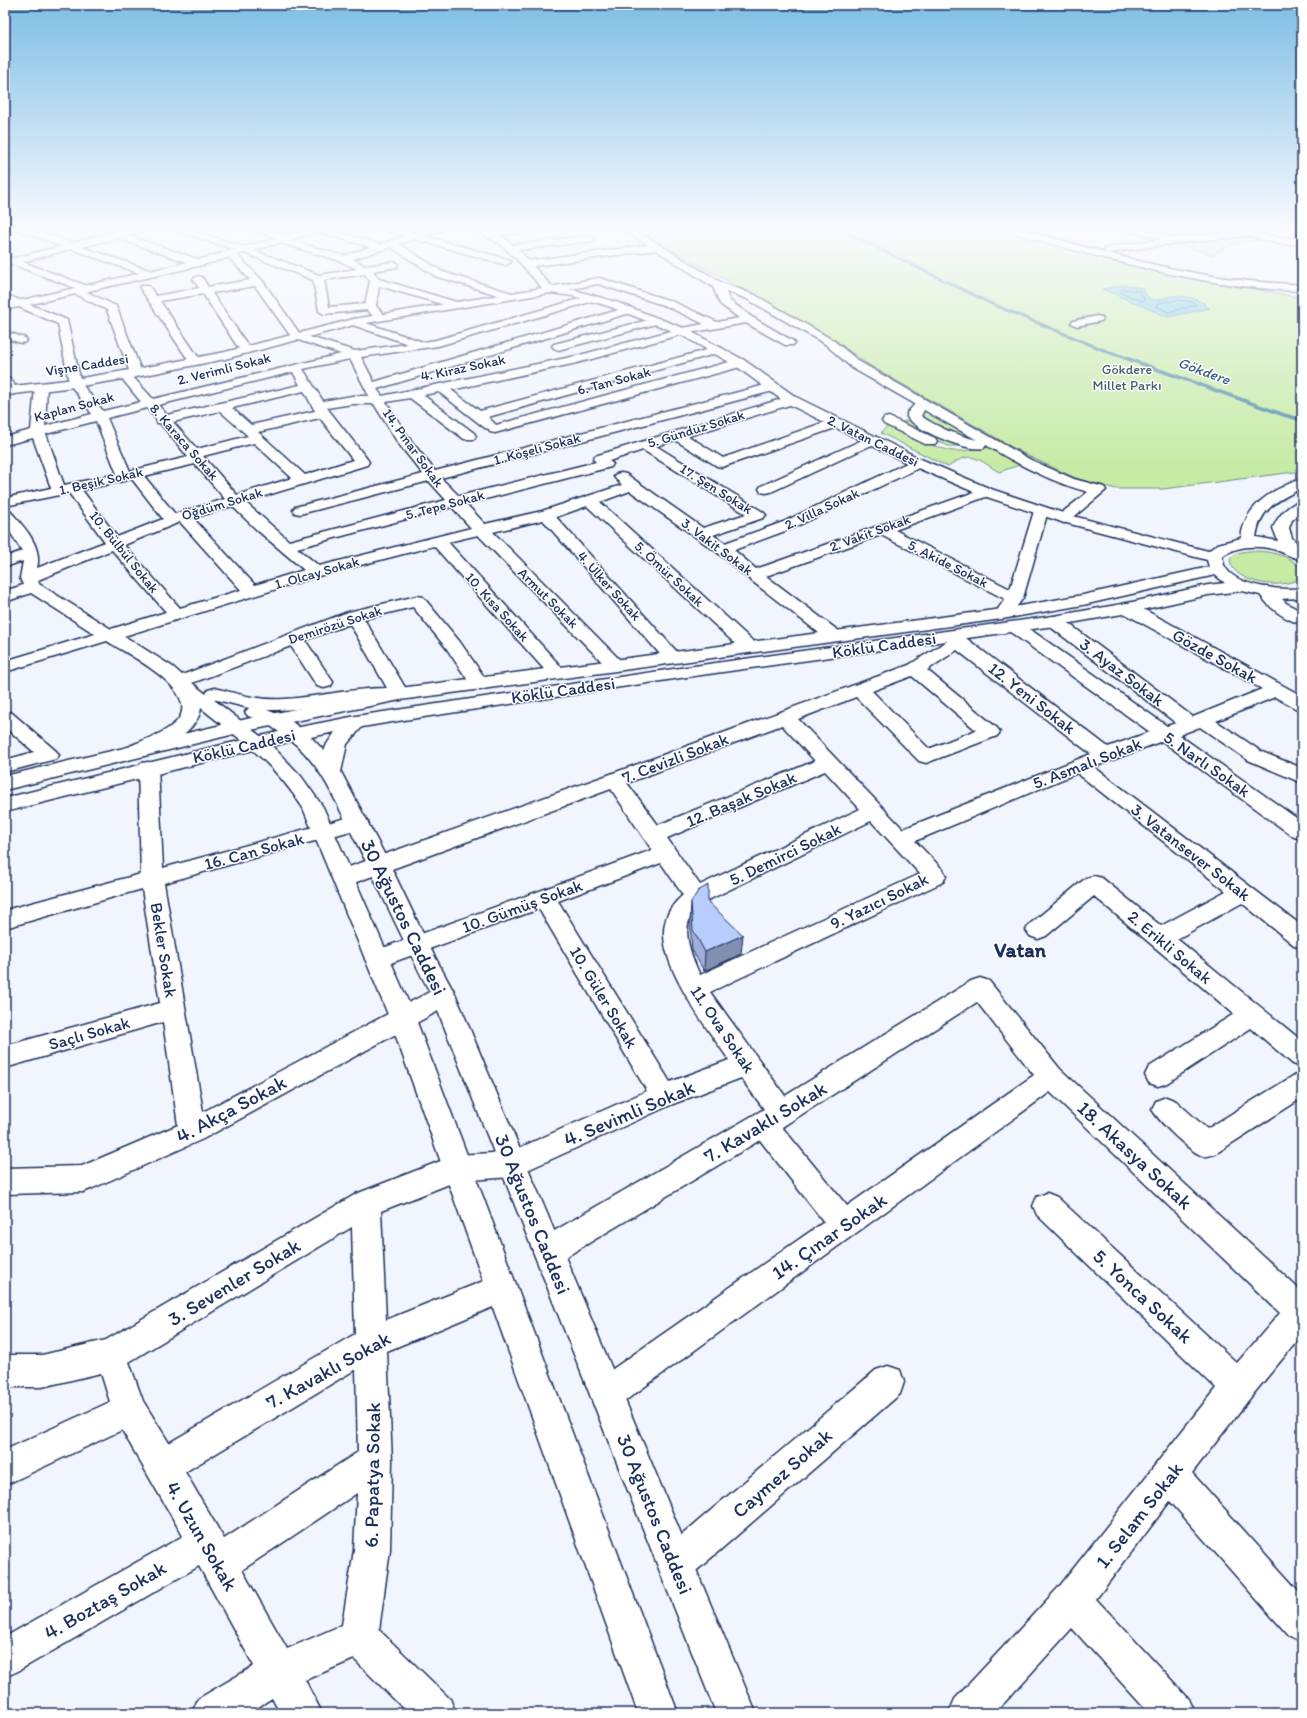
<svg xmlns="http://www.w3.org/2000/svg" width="1307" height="1718" font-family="Itim,sans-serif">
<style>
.green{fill:#c6eba5;stroke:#708d82}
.water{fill:#7fccdd;stroke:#578daa}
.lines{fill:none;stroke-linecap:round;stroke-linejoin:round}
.shore{stroke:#436e91;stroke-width:1}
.stream-far1{stroke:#578daa;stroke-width:3}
.stream{stroke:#578daa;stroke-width:3.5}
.minor-casing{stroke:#1b2f5e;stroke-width:3}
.major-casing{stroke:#1b2f5e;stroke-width:3}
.minor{fill:#fff;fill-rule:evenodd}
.major{fill:#fff;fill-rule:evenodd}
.minor-bridge-casing{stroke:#1b2f5e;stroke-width:12;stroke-linecap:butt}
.minor-bridge{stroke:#fff;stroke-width:10}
.wall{fill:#9eb0d9;stroke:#1b2f5e}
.shaded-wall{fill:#8190b0;stroke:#1b2f5e}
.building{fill:#b8cdfc;stroke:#1b2f5e}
.labels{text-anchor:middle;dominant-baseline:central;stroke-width:3;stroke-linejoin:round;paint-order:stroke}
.far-street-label{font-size:14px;fill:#1b2f5e;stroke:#fff}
.far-park-label{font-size:14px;fill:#465e70;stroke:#fff}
.far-water-label{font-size:15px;font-style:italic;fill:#395e84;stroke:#fff}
.street-label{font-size:17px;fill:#1b2f5e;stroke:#fff}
.near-street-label{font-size:20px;fill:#1b2f5e;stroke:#fff}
.district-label{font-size:21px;font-weight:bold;fill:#1b2f5e;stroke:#fff}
</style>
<rect width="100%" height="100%" fill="#f1f5fe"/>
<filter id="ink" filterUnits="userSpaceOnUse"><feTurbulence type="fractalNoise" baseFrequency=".025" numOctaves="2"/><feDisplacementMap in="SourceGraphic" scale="8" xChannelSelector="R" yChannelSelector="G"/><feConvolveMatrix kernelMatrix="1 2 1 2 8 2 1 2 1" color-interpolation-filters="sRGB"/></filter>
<g filter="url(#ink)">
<g class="green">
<path d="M631,227H994L1063,246L1203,281L1260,290L1302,298V471L1163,489H1116L1078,479L1028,456L866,363L834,340Z"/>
<path d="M1246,235L1262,240L1244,241L1230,245L1213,255L1173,243Z"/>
<path d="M923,408L990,443L956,435L921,419L920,413Z"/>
<path d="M904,421H911L916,423L963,446H948L906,425L903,423Z"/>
<path d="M887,426L934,446L952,451H963L990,447L1022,464L999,472C977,459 972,449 948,467L881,433Z"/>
<path d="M1248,551C1264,550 1303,555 1301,577C1285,591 1233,584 1230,560C1234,553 1240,552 1248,551Z"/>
</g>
<path class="water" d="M1125,285L1143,288C1144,291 1147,297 1150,299C1157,302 1165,297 1173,296C1184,296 1194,298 1204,303V306L1210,308L1168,317L1102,289Z"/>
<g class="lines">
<g class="shore">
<path d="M1123,289L1139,291L1145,300L1142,301L1122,293L1121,291Z"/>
<path d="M1178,300L1193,302L1196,305L1168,312L1156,306L1157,304Z"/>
</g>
<path class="stream-far1" d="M835,227L992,304L1111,353"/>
<path class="stream" d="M1109,352L1284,415L1302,420"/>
<defs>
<g id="minor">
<path d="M12,227H25L73,243L115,231L138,227H152L151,229L127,235L203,261L204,263L203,265H195L117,238L82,247L155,272L156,274L155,276H147L71,249L23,262L90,287L91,289L87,292L116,306L142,373L140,376H132L153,399L341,354L292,338L255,286L212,293L251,350L249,352H241L203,294L160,301L201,361L199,364H191L140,288L141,286H149L156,296L199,288L193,279L198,276L202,277L208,287L250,280L226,254L231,251L234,252L262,280L300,334L355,351L408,344L350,324L348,322L354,319L423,342L436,340L589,296L593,295L598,298L597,300L438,346L361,357L374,382L625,308L629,307L634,310L633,312L377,389L382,396L576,356L682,328L704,324L666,306L598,284L550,293L546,292L545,290L550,287L599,278L674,302L717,322L739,318L720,304L713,287L656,250L527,267L522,264L527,261L648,245L619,227H630L722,283L755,295L833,340L860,362L1031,460L1074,479L1104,487L1106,490L1069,521L1064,523L1059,521L1056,518L1059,515L1088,492C1051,482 1019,465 986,445L984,448C968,452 917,431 907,417V413L915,404L852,368L825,344L747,299L726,291L729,300L752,317L793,341L795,343L793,345H785L746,323L683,334L577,363L451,390L480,411L714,348H722L724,350L722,352L488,417L496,425L740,359L744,360L746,363L744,366L495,433L490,432L489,429L485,428L439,392L423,395L474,433L476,436L474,439H464L410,398L386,402L409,438L435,471L769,384H777L779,387L777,390L441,478L459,496L596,462L593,459L595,456L791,396L796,397L797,400L796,403L688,436L723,458L831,420H841L843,423L841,426L722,467L717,466L675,440L656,446L763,512L766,515L763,518L713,535L725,543L783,522L913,460L918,459L923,460L925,463L923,466L793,528L734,550L756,569L986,488L991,489L993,492L991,495L895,530L1010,589L1034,511L1036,508L1041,507L1046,508L1048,511L1023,598L1012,613L1006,614L1000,613L998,609L1005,599L881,535L766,576L840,632L843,636L840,640L834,641L828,640L748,578L717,552L630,491L600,502L755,643L758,647L755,651L749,652L743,651L587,506L556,517L678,653L681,657L678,661L672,662L666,661L543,520L493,532L621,661L624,665L621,669L615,670L609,669L478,535L448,542L563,669L566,673L563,677L557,678L551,677L434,546L322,575L124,636L173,667L182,675L348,612L417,596L423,597L460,642L489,684L487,688L480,690L473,688L447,649L413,607L364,619L409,694L407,698C392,701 378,698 363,700C331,703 299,711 267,710C280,715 297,722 305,734L302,738L295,740L288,738L266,723L248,716L245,712L249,708L213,699L264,739L267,743L264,747L257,749L250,747L201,708C199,732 151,760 130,754L127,750L130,746C145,739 164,734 176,722C205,692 127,654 107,641L5,672V661L95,634L31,593L5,602V591L23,585L20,578L23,561L5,567V557L22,551L5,524V509L10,511C24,527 43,546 37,568L105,542L69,493L5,506V498L51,488L33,438L5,445V437L31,430L35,387L37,384H45L47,387L45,426L92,414L69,383L58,324L5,301V294L67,320L81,383L103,411L141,402L119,375L121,372L125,371L130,373L107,310L73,293L72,291L75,288L6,262L5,260L10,257L14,258L62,246L14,229ZM350,359L369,396H352L323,401L303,369ZM293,372L300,385L167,415L158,405ZM304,391L315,411L251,425L232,408ZM352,404H374L398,443L423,474L295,507L293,510L295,513L300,514L429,481L446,500L289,541L245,502L367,465L369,462L367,459L327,408ZM147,408L156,419L157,423H160L188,457L130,471L107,418ZM924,410L977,440C957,435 938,428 921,416ZM220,411L248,436L197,449L173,422ZM320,418L353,460L305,475L258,432ZM96,421L117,474L64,485L46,434ZM254,443L292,478L237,495L203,456ZM643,450L746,514L703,528L626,474L621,473L616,474L614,477L622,485L542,511L485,524L466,504L611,467L613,464L609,461ZM195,464L225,499L175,514L144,476ZM132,479L163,519L117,537L82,490ZM232,506L257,530L304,570L255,585L193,518ZM452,507L471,528L319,566L297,548ZM180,522L241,590L180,608L124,545ZM112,550L166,612L111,629L39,584L38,580ZM350,624L387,688C352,688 319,697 284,699C260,701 238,694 215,688L208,690L206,694L192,683L291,646L317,686L324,688L331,686L333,682L305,640Z"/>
<path d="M168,227H182L248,248L319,275L357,269L340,261L277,242L275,240L277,238L248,229L246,227H260L290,236L292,238L290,240L344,256L370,247L314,231L312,229L314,227H320L380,244L405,236L379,229L378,227H391L414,233L434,227H447L446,229L425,236L510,260L511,262L506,265L415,239L399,244L443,272L515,294L516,296L511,299L435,276L391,247L353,259L365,266L393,262L397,263L398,265L397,267L373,271L379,279L460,303L461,305L460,307H452L379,286L376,306L386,317L384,319H376L367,310L324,314L319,311L313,280L242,252L170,229ZM365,274L370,281L365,304L329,307L324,280Z"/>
<path d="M524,227H554L549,230L491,236L486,233L491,230Z"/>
<path d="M978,227H1008L1009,228C1000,236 990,232 980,229Z"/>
<path d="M1120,227H1134L1170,236L1172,238L1232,232L1228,229L1230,227H1235L1280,238H1302V244H1280L1248,236L1177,243L1109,253L1106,252L1104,250L1109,247L1161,239L1121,229Z"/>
<path d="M590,236L595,239L593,241L511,251L506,248L511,245Z"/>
<path d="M1097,316L1101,317L1103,319L1101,321L1077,326L1071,323L1073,321Z"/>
<path d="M656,318L662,321L660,323L558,350L554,348L552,346L554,344Z"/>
<path d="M5,331L25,338L27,340L25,342L21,343L5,338Z"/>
<path d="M5,377C13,379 14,383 16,391L14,394L10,395L5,393Z"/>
<path d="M889,417L935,438L937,441L935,444H925L884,424L882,421L884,418Z"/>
<path d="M871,436L876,437L878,440L876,443L771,492L766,493L761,492L759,489L761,486Z"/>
<path d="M1266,587L1272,588L1286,603L1302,612V624C1284,620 1268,607 1258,592L1260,588Z"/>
<path d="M1128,603L1134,604L1302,696V710L1295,708L1275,697L1216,721L1262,752L1302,768V783L1248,760L1200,727L1179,735L1302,822V839L1294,837L1162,741L1094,767L1302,926V948L1294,945L1242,903L1177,939L1302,1041V1067L1293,1064L1251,1028L1167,1083L1158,1086L1149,1083L1145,1075L1149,1067L1234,1014L1094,896L1046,936L1038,939L1030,936L1026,930L1030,924L1086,878L1094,876L1102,878L1161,926L1226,891L1077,773L915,841L943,870L946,876L943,882L710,992L785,1096L971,981L980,978L989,981L1060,1069L1302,1292V1335L1250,1398L1192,1473L1302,1595V1642L1289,1636L1170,1501L1096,1599L1189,1699L1195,1713H1149L1072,1628L995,1713H949L955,1699L1059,1587L1216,1388L1037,1215L1033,1206L1037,1197L1047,1193L1057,1197L1237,1363L1280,1313L1050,1092L618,1406L606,1410L594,1406L590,1394L594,1382L824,1222L760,1140L559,1261L548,1265L537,1261L533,1251L537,1241L764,1109L741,1078L673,1104L512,1177L457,1181L381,1211L386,1320L501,1274L512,1279L516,1289L512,1299L387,1351L392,1461L390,1550L379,1630L450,1699L456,1713H408L354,1659L305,1680L322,1713H280L272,1698L249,1713H192L198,1699L254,1666L199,1566L18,1671L5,1677V1637L183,1536L122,1430L5,1485V1450L110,1402L101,1373L42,1387H5V1355H42L106,1340L356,1194L456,1155L510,1152L647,1091L539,909L377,968L369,965L365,959L369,953L652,850L611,789L351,884L343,886L335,884L332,878L335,872L608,775L909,665L947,641L943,636L946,632L952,631L958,632L1108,747L1150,732L1009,631L1006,627L1009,623L1015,622L1021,623L1167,726L1176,723L1048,625L1045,621L1048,617L1054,616L1060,617L1193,717L1262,689L1122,612L1120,608L1122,604ZM957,650L1091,754L903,829L798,719L856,697L919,761L926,763L997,736L1000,732L997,728L927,670ZM912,676L976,730L929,749L872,691ZM782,725L815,761L658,825L627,783ZM825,771L860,809L700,885L667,838ZM871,821L920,874L700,975C693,960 682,935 690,918C692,912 699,906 704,902ZM661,863L683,895C675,902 667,912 665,923C656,963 707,1028 729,1060L670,1082L558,901ZM977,1002L1034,1075L847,1206L782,1127ZM352,1227L355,1334L169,1443L143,1401L129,1362ZM356,1369L358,1452L224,1539L185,1472ZM357,1493L354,1550L342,1625L287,1649L242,1570Z"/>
<path d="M5,711L12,713L56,751L59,755L56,759L5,772V760L34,752L5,727Z"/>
<path d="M148,762L155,763L158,768L163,868L357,815L365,817L368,822L365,827L164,883L203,1112L435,989L444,986L453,989L456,996L453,1003L203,1139L93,1188L83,1192L5,1194V1168L82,1166L178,1125L163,1022L5,1068V1046L160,1003L142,889L5,928V910L141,874L138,768L141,763Z"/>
<path d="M1302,1073V1098L1215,1154C1211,1155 1207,1157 1203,1156C1191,1153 1158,1121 1152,1109L1156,1101L1166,1097L1176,1101L1207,1129L1293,1076Z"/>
<path d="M888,1366L900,1370L904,1382L900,1394L689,1577L676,1582L663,1577L658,1564L663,1551L876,1370Z"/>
</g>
<g id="major">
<path d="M316,227H330L328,229L203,265L5,310V304L197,260Z"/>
<path d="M471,227C506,224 530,266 553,287L574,290L616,302L686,329L744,360L796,397L923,460L991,489L1069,515L1208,551L1218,544L1241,538C1244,515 1256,502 1276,490C1285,486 1293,481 1302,479V488C1277,501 1260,508 1256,537L1278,541L1273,528C1278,516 1288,504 1302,501V512L1292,520L1289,528L1292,538L1302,548V560C1293,558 1285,553 1276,550C1258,545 1238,545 1222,556C1223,558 1223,562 1224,565C1234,587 1282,591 1302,588V598L1278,599L1242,591L1208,595L1128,613L1054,626L687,677L404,720L362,727L347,744L341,772L390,865L428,944L456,996L756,1713H716L432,996C403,942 379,886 351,832C335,800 321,765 292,741L272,746L301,776L323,807L415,1017L678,1713H638L389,1017L303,808C289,786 272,767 253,750L5,812V798L209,748L295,728L356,716L687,667L1054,616L1128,603L1208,585L1225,583L1215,575L1083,605L1002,619L400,700L251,730L5,790V776L251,718L400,688L1002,609L1083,595L1209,567L1207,560L1059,521L981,495L913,466L786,403L736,366L678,333L608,306L573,296L550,293L354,325L225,359L136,377L75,387L5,395V387L75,379L136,369L225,352L354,319L542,288C528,273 517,257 501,245C493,239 477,233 471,227ZM335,732L327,744L324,751L311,737Z"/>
<path d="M998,227H1013C1083,246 1154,268 1226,278C1251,282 1277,283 1302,285V291C1277,290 1252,288 1227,284C1150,273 1074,250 1000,229Z"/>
</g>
</defs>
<use href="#minor" class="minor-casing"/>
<use href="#major" class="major-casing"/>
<use href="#minor" class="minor"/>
<use href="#major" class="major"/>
<defs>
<path id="minor-bridge" d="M1004,228L1009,227"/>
</defs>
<use href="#minor-bridge" class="minor-bridge-casing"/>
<use href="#minor-bridge" class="minor-bridge"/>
</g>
<path class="wall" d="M691,902H708L741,954L704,971L692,950L690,922Z"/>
<path class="shaded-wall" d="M743,935L741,954L704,971L705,952Z"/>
<path class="building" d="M708,885V902L743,935L705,952L693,930L691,902L698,891Z"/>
</g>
<linearGradient id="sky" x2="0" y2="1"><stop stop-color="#7ebee4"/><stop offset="0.49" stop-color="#f9faff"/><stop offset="1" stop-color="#f9faff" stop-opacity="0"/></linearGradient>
<rect width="1307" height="467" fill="url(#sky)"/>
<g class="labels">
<g class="far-street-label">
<text transform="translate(87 365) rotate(-9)">Vişne Caddesi</text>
<text transform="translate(463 368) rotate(-12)">4. Kiraz Sokak</text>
<text transform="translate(224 369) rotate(-14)">2. Verimli Sokak</text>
<text transform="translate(614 381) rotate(-15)">6. Tan Sokak</text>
<text transform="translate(74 407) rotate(-15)">Kaplan Sokak</text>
<text transform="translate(696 429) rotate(-17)">5. Gündüz Sokak</text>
<text transform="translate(873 441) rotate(26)">2. Vatan Caddesi</text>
<text transform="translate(184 442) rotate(49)">8. Karaca Sokak</text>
<text transform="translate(413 448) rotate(54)">14. Pınar Sokak</text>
<text transform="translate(537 449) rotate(-15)">1. Köşeli Sokak</text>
<text transform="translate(101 481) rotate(-13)">1. Beşik Sokak</text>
<text transform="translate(716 489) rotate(32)">17. Şen Sokak</text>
<text transform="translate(222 504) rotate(-17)">Öğdüm Sokak</text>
<text transform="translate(445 505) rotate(-15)">5. Tepe Sokak</text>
<text transform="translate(822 509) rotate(-25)">2. Villa Sokak</text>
<text transform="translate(870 533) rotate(-20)">2. Vakit Sokak</text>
<text transform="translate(717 547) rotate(37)">3. Vakit Sokak</text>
<text transform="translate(124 552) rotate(51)">10. Bülbül Sokak</text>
<text transform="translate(948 564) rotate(27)">5. Akide Sokak</text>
<text transform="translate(317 573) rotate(-16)">1. Olcay Sokak</text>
<text transform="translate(669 574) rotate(43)">5. Ömür Sokak</text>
<text transform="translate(609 586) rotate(48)">4. Ülker Sokak</text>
<text transform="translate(548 598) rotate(45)">Armut Sokak</text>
<text transform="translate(497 607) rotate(48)">10. Kısa Sokak</text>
<text transform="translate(335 625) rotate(-18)">Demirözü Sokak</text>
</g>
<g class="far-park-label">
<text x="1127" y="369">Gökdere<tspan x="1127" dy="16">Millet Parkı</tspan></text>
</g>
<g class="far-water-label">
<text transform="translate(1204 371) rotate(20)">Gökdere</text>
</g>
<g class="street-label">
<text transform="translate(884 645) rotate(-8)">Köklü Caddesi</text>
<text transform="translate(1215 656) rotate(29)">Gözde Sokak</text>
<text transform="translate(1122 672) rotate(37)">3. Ayaz Sokak</text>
<text transform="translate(563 690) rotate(-8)">Köklü Caddesi</text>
<text transform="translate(1032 698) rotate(38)">12. Yeni Sokak</text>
<text transform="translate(244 746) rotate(-13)">Köklü Caddesi</text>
<text transform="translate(675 758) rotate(-21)">7. Cevizli Sokak</text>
<text transform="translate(1087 763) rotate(-21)">5. Asmalı Sokak</text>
<text transform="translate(1207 764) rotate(35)">5. Narlı Sokak</text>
<text transform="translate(741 799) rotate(-23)">12. Başak Sokak</text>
<text transform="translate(254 851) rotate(-15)">16. Can Sokak</text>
<text transform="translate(1191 852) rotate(38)">3. Vatansever Sokak</text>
<text transform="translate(785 854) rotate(-26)">5. Demirci Sokak</text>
<text transform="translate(879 901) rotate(-26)">9. Yazıcı Sokak</text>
<text transform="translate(522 906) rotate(-20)">10. Gümüş Sokak</text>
<text transform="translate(1170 947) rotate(40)">2. Erikli Sokak</text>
<text transform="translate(164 950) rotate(81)">Bekler Sokak</text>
<text transform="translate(604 997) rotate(59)">10. Güler Sokak</text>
<text transform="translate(723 1029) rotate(56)">11. Ova Sokak</text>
<text transform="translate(89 1033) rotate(-16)">Saçlı Sokak</text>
</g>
<g class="near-street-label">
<text transform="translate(404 917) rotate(64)">30 Ağustos Caddesi</text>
<text transform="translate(231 1109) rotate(-28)">4. Akça Sokak</text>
<text transform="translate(629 1113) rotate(-23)">4. Sevimli Sokak</text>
<text transform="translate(765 1122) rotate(-31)">7. Kavaklı Sokak</text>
<text transform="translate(1135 1155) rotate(43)">18. Akasya Sokak</text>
<text transform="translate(533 1214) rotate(68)">30 Ağustos Caddesi</text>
<text transform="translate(829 1236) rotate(-35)">14. Çınar Sokak</text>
<text transform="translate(234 1282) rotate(-31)">3. Sevenler Sokak</text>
<text transform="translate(1143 1296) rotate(43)">5. Yonca Sokak</text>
<text transform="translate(328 1370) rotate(-29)">7. Kavaklı Sokak</text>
<text transform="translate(782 1473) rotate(-41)">Caymez Sokak</text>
<text transform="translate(372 1475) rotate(-89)">6. Papatya Sokak</text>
<text transform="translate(655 1514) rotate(68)">30 Ağustos Caddesi</text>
<text transform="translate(1139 1515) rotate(-52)">1. Selam Sokak</text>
<text transform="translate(202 1536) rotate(60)">4. Uzun Sokak</text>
<text transform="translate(105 1600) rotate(-30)">4. Boztaş Sokak</text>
</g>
<g class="district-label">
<text x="1020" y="949">Vatan</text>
</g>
</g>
<rect width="1307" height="1718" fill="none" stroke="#fff" stroke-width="20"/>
<rect x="10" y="10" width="1287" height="1698" fill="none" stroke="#1b2f5e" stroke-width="1.5" filter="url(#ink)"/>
</svg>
